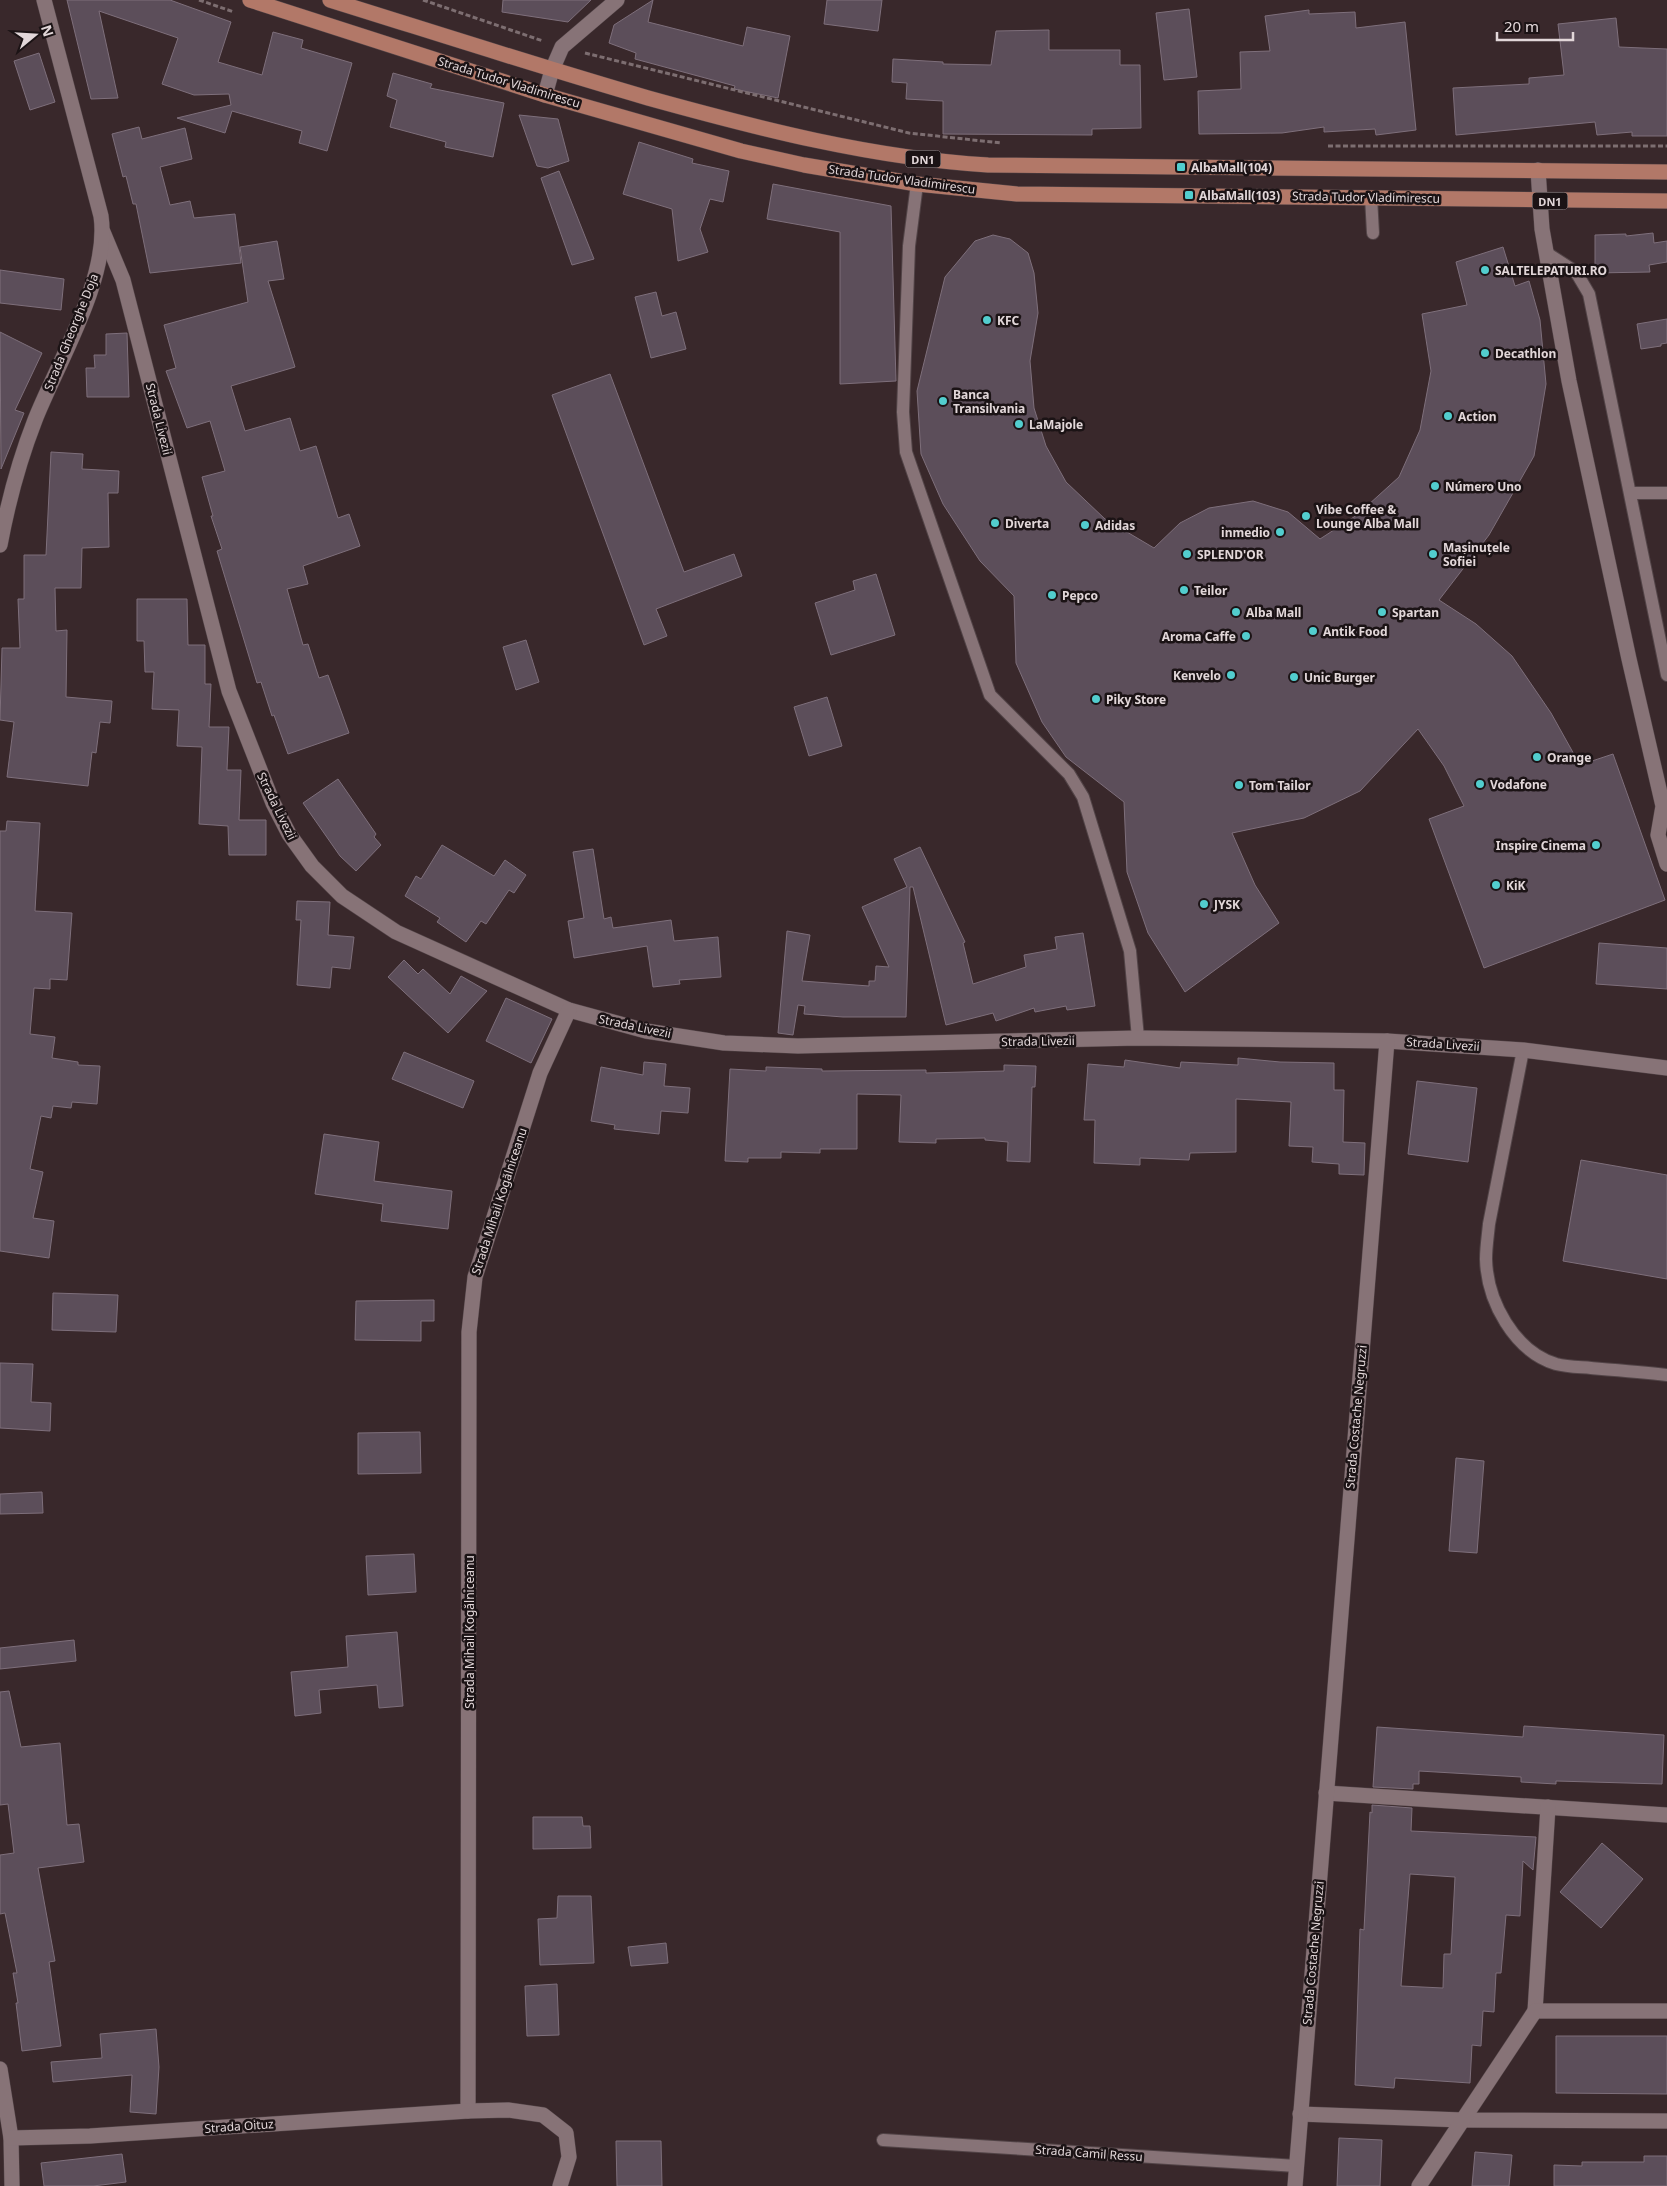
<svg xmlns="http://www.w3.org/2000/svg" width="1667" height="2186" font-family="'Noto Sans',sans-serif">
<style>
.building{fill:#5c4e5a;stroke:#7e6f7b;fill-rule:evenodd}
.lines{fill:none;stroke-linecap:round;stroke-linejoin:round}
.lane-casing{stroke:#524447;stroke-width:14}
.street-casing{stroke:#524447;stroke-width:16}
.secondary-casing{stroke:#524447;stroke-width:16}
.primary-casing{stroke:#524447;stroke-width:16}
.path{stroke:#7d6e71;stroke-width:3;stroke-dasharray:5 2.5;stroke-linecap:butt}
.lane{stroke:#877377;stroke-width:12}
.street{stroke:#877377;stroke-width:15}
.secondary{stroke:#877377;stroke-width:15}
.primary{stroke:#b27868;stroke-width:15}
.poi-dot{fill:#52cdce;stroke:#1b1315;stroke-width:2}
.labels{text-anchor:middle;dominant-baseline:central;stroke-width:5;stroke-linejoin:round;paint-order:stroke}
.shield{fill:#1b1315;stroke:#a69c9e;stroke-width:1}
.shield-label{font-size:11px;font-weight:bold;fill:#e2d7d9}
.street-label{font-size:12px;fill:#e2d7d9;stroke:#1b1315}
.poi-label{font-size:12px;font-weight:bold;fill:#e2d7d9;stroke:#1b1315;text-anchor:start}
</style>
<rect width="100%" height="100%" fill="#39282b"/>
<g class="building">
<path d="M67,0H170L231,22L218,62L262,75L273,32L303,40L301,48L352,63L327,151L299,143L302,131L232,111L225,133L177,118L231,105L229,94L194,95L162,84L178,38L99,11L118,98L91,99Z"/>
<path d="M503,0H591L568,22L502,12Z"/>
<path d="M653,0L648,22L743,46L747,27L790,36L778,98L734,89L735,86L635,59L636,53L609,43L614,25Z"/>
<path d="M827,0H882L878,31L824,24Z"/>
<path d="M1189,9L1197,77L1164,80L1156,13Z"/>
<path d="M1309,10V14L1355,12L1356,28L1405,22L1416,130L1376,135L1375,129L1324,132V127L1282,133L1199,134L1198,91L1241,89L1240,52L1270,51L1265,16Z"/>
<path d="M1616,18L1619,47L1667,49V136H1632V132L1597,135L1595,122L1456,135L1453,88L1529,84V78L1564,75L1558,24Z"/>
<path d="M1049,30V50H1120V65H1140L1141,128L1092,129V135L943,134V101L906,99L907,83L892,82L893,59L943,62V64L991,65L996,31Z"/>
<path d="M39,53L55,102L30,110L14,61Z"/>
<path d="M393,73L432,84L430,88L504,103L493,157L445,147L446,142L390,127L397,100L387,96Z"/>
<path d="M519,115L558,119L569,161L548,168L537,166Z"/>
<path d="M139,127L142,139L185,128L192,159L160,167L170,205L190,201L194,218L235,214L241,263L150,273L136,204H133L126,176L123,177L112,134Z"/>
<path d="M639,142L693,159L692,163L729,171L723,202L710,199L700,229L708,252L678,261L672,209L623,194Z"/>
<path d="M559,171L594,259L572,265L541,178Z"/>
<path d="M773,184L891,206L896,381L840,384V232L767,219Z"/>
<path d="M1653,233L1654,243L1667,241V262L1649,265L1650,272L1595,273V235L1626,234V236Z"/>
<path d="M993,235L1010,239L1028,253L1034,273L1038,313L1030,361L1034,408L1046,446L1066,482L1105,519L1154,548L1180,523L1209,508L1253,501L1288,512L1320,539L1357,515L1399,477L1420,430L1431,371L1422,314L1467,305L1456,262L1503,247L1515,286L1529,281L1540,320L1546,384L1534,456L1489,535L1439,600L1476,624L1512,656L1551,713L1580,765L1613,754L1665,900L1484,968L1429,819L1464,806L1444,766L1418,729L1360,791L1304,818L1232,833L1255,885L1279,923L1185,992L1148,933L1127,872L1124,802L1066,757L1042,722L1016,663L1014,596L980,561L943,504L921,454L917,391L945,277L975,241Z"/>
<path d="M277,241L284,279L268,281L295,367L231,386L245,431L290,418L300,451L316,446L338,518L349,514L360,546L303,566L308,584L287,589L303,645L308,644L319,678L328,675L349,733L288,754L274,715L272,716L261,682L257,683L217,551L222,549L211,516H213L202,477L225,471L210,421L187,428L166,371L176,368L164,325L248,302L240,247Z"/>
<path d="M0,270L64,279L61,310L0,303Z"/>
<path d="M656,292L662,316L676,312L686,349L651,358L635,297Z"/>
<path d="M1667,319V343L1661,344V346L1641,349L1637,324Z"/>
<path d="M0,332L42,353L15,410L24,413L1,469Z"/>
<path d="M127,333L129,397H87L86,368H95L94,355H106V334Z"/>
<path d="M610,374L684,572L734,554L742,576L656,609L667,636L644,645L552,395Z"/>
<path d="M51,452L83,454L82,469L119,471L118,493H108L109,547L82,548L81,588H55L56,631L67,630L66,697L112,701L110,723L100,722L96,753L92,752L88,786L7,777L14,722L0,720L2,648H20L18,599H24V555H46Z"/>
<path d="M876,574L895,635L831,655L815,603L855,590L853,581Z"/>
<path d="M137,599H187L188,645H205V684H211L209,727H229L227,770H241L239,820H266V855H229L228,826L199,824L202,747L177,746L179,710L152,709L154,672H145L144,641H137Z"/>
<path d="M526,640L539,682L516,690L503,647Z"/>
<path d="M827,697L842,746L809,756L794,707Z"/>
<path d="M338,779L376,834L374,837L381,845L356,871L340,856L303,803Z"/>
<path d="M7,821L40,823L35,911L72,913L67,980L50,979V989L34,988L30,1034L55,1037L52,1058L78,1062V1065L100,1066L97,1104L72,1102L71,1108L53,1106L51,1118L41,1116L30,1169L43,1172L33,1218L54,1221L49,1258L0,1251V831H6Z"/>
<path d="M442,845L494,876L505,860L526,875L514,893L509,890L486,924L481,921L466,942L437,922L440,918L405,896L416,876L421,879Z"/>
<path d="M920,847L965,942L963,943L973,984L1026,967L1024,955L1057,949L1055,937L1083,933L1095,1006L1067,1010L1066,1006L1035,1012L1034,1008L996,1021L993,1013L946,1025L913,887H910L906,1017H843L804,1014L805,1006L798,1005L793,1035L778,1033L787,931L810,935L802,981L869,986V981H875L876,966L889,967L862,907L907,887L894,859Z"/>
<path d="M593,849L604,919L611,917L613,928L671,920L674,941L718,937L721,977L679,980L680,984L653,987L647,946L574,958L568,921L584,918L573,852Z"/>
<path d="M297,901L330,902L328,935L354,937L350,969L332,967L330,988L297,985L301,920H296Z"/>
<path d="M1599,943L1667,948V989L1596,984Z"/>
<path d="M404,960L418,974L423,969L450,994L461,976L487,991L448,1033L388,977Z"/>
<path d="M506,998L552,1019L531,1063L486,1041Z"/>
<path d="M404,1052L474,1081L463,1108L392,1079Z"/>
<path d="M1238,1058L1280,1062L1334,1063V1090H1344L1343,1142L1365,1143L1364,1175L1339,1174V1164L1312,1162L1313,1147L1289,1146L1291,1102L1236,1099V1152L1190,1153L1189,1160L1140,1158V1165L1094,1163L1095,1120H1084L1088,1064L1124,1067L1125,1060L1180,1068L1181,1062L1238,1065Z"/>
<path d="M644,1062L666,1064L664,1086L690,1088L688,1113L661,1111L659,1134L614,1129L615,1125L591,1121L601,1067L643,1075Z"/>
<path d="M1004,1065L1036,1066L1035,1087H1032L1030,1162L1007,1161L1008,1142L985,1140V1138L936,1139V1143L899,1142L901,1095L857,1094V1149H820V1153L781,1152V1158H748V1162L725,1161L730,1069L766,1071V1067L822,1069V1071L926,1070V1073L1004,1071Z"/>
<path d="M1417,1081L1477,1088L1468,1162L1408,1154Z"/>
<path d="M324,1134L379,1142L374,1181L452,1191L448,1229L381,1221L383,1204L315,1194Z"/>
<path d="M1581,1160L1667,1175V1279L1563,1261Z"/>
<path d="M53,1293L118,1295L116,1332L52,1330Z"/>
<path d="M434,1300V1321H421V1341L355,1340L356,1301Z"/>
<path d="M0,1363L33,1364L31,1402L51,1403L50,1431L0,1428Z"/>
<path d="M420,1432L421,1473L358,1474V1433Z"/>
<path d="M1456,1458L1484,1461L1477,1553L1449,1551Z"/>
<path d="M42,1492L43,1513L0,1514V1494Z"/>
<path d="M414,1554L416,1592L368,1595L366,1556Z"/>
<path d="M397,1632L403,1706L379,1708L377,1685L319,1690L321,1713L295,1716L291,1672L348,1667L346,1636Z"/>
<path d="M74,1640L76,1661L0,1669V1648Z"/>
<path d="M9,1691L21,1747L60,1743L67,1825L79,1824L84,1862L38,1868L55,1961L49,1962L61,2046L22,2051L16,2003H18L13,1973H17L5,1913L0,1914V1855L14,1853L8,1804L0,1805V1692Z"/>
<path d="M1524,1726L1664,1735L1662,1784L1556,1781V1784L1521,1782V1777L1419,1771V1784H1413V1789L1373,1787L1377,1727L1523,1737Z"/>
<path d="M1372,1805L1412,1808L1411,1831L1536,1837L1533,1870L1523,1861L1520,1916L1506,1915L1501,1973H1496L1494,2012L1483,2011L1481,2046L1472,2045L1470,2083L1395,2078L1394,2088L1355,2085L1360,1929L1364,1930L1370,1812L1372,1813ZM1410,1874L1455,1877L1451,1954H1444L1443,1988L1401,1986Z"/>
<path d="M533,1817H582L583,1826H590L591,1848L533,1849Z"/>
<path d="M1602,1843L1643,1879L1601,1928L1560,1892Z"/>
<path d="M558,1896H591L594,1963L540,1965L538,1919L557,1918Z"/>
<path d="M666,1943L668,1963L631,1966L628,1947Z"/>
<path d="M557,1984L559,2035L527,2036L525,1986Z"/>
<path d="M156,2029L159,2067L156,2114L130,2112L132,2075L53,2082L51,2062L102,2058L100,2034Z"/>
<path d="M1556,2036H1667V2094L1556,2093Z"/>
<path d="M1339,2138L1382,2140L1380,2186H1337Z"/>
<path d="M616,2141H661L662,2186H617Z"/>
<path d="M1475,2152L1512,2155L1509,2186H1472Z"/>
<path d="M122,2154L126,2182L93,2186H44L41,2163Z"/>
<path d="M1644,2156H1667V2186H1554V2165L1582,2166V2162H1644Z"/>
</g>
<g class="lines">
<defs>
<g id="lane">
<path d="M917,184L909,246L903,412L906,452L990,695L1069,774L1083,797L1130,951L1138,1038"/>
<path d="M1371,197L1373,233"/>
<path d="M1548,254L1576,272L1589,294L1667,675"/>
<path d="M1631,493H1667"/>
<path d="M1523,1050L1489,1224C1488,1235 1486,1247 1486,1259C1487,1301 1514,1351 1556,1364C1567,1367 1580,1367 1591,1368C1616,1370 1642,1372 1667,1375"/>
<path d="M883,2140L1296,2166"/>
</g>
<g id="street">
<path d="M545,95L552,70L562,47L617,0"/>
<path d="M1538,170L1542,229L1569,381L1629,659L1663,806L1658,835L1667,864"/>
<path d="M103,232L123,280L229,691L273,803L289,834L312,866L342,896L396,932L569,1010L646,1031L724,1043L798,1046L1138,1038L1387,1041L1523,1050L1667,1068"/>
<path d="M1326,1793L1667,1815"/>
<path d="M1535,2011L1548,1807"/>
<path d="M0,2069L11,2138L12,2186"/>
<path d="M468,2111L469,1332L475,1277L540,1073L569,1010"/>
<path d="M1300,2114L1462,2120L1667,2121"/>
<path d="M11,2138L90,2136L468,2111L508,2110L543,2115L566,2133L569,2157L560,2186"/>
<path d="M1295,2186L1387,1041"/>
<path d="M1419,2186L1535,2011H1667"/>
</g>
<path id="secondary" d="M0,545C8,502 19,461 35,420C58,362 110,277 101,216L44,0"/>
<g id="primary">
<path d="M250,0L545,95L741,151L804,165L917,184L1017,194L1667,201"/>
<path d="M330,0C436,33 541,67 648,98C760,129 872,158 988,165L1667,172"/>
</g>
</defs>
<use href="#lane" class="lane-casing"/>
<use href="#street" class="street-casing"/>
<use href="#secondary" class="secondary-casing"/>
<use href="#primary" class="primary-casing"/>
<g class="path">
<path d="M199,0L234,12"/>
<path d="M423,0L543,41"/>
<path d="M585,53L909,133L1001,143"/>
<path d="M1328,146H1667"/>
</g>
<use href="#lane" class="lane"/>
<use href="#street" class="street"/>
<use href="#secondary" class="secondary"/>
<use href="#primary" class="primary"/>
</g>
<g class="poi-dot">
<rect x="1176" y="162" width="10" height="10" rx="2.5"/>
<rect x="1184" y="190" width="10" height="10" rx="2.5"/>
<circle cx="1485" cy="270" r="5"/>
<circle cx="987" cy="320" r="5"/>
<circle cx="1485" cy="353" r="5"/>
<circle cx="943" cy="401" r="5"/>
<circle cx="1448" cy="416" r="5"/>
<circle cx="1019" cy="424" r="5"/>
<circle cx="1435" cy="486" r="5"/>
<circle cx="1306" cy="516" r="5"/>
<circle cx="995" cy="523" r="5"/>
<circle cx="1085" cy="525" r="5"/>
<circle cx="1280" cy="532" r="5"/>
<circle cx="1187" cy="554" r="5"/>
<circle cx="1433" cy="554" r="5"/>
<circle cx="1184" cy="590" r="5"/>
<circle cx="1052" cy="595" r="5"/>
<circle cx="1236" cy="612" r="5"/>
<circle cx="1382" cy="612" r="5"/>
<circle cx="1313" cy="631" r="5"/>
<circle cx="1246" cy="636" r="5"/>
<circle cx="1231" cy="675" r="5"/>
<circle cx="1294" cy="677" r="5"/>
<circle cx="1096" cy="699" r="5"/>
<circle cx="1537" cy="757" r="5"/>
<circle cx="1480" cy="784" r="5"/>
<circle cx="1239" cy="785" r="5"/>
<circle cx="1596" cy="845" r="5"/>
<circle cx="1496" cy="885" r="5"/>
<circle cx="1204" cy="904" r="5"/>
</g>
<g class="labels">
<g class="shield">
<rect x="905.5" y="150.5" width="35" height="17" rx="4"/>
<rect x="1532.5" y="192.5" width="35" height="17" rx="4"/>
</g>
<g class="shield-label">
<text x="923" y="159">DN1</text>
<text x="1550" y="201">DN1</text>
</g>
<g class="street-label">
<text transform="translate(509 82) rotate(17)">Strada Tudor Vladimirescu</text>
<text transform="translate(902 179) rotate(8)">Strada Tudor Vladimirescu</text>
<text transform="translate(1366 197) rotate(1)">Strada Tudor Vladimirescu</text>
<text transform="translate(71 332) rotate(-68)">Strada Gheorghe Doja</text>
<text transform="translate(159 419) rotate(76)">Strada Livezii</text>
<text transform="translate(277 806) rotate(64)">Strada Livezii</text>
<text transform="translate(635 1026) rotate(12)">Strada Livezii</text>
<text transform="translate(1038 1041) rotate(-1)">Strada Livezii</text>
<text transform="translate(1443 1044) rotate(4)">Strada Livezii</text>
<text transform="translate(499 1201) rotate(-72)">Strada Mihail Kogălniceanu</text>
<text transform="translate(1356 1417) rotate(-85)">Strada Costache Negruzzi</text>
<text transform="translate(469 1632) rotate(-90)">Strada Mihail Kogălniceanu</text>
<text transform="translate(1313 1953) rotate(-85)">Strada Costache Negruzzi</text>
<text transform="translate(239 2126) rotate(-4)">Strada Oituz</text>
<text transform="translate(1089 2153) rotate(4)">Strada Camil Ressu</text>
</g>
<g class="poi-label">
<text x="1191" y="167">AlbaMall(104)</text>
<text x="1199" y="195">AlbaMall(103)</text>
<text x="1495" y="270">SALTELEPATURI.RO</text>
<text x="997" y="320">KFC</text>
<text x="1495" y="353">Decathlon</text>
<text x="953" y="394">Banca<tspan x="953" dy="14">Transilvania</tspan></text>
<text x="1458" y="416">Action</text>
<text x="1029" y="424">LaMajole</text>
<text x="1445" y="486">Número Uno</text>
<text x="1316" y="509">Vibe Coffee &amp;<tspan x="1316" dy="14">Lounge Alba Mall</tspan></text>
<text x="1005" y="523">Diverta</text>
<text x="1095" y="525">Adidas</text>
<text x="1270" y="532" text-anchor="end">inmedio</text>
<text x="1443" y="547">Mașinuțele<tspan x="1443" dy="14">Sofiei</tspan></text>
<text x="1197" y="554">SPLEND'OR</text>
<text x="1194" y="590">Teilor</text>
<text x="1062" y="595">Pepco</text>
<text x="1246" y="612">Alba Mall</text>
<text x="1392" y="612">Spartan</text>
<text x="1323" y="631">Antik Food</text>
<text x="1236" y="636" text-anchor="end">Aroma Caffe</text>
<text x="1221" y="675" text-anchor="end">Kenvelo</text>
<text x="1304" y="677">Unic Burger</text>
<text x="1106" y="699">Piky Store</text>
<text x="1547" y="757">Orange</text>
<text x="1490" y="784">Vodafone</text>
<text x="1249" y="785">Tom Tailor</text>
<text x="1586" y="845" text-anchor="end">Inspire Cinema</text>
<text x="1506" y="885">KiK</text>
<text x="1214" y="904">JYSK</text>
</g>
</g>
<g transform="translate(35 35) rotate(72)" stroke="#1b1315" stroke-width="4" paint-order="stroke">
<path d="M0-4L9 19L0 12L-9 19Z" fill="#e2d7d9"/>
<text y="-8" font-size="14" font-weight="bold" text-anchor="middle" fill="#e2d7d9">N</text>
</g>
<path d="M1497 32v8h76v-8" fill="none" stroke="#e2d7d9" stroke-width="2.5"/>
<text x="1504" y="32" font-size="15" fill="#e2d7d9" stroke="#1b1315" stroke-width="4" paint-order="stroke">20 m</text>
</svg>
